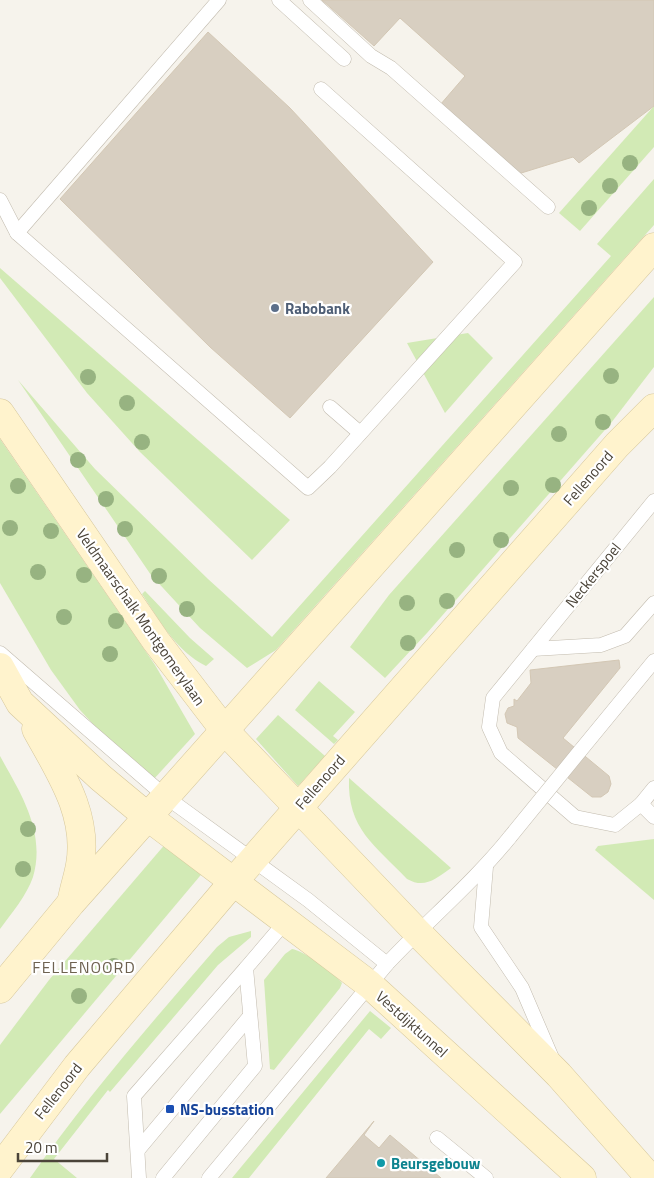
<svg xmlns="http://www.w3.org/2000/svg" width="654" height="1178" font-family="'Titillium Web',sans-serif">
<style>
.green{fill:#d2eab5}
.building{fill:#d8cfc1;stroke:#d3c7b4}
.lines{fill:none;stroke-linecap:round;stroke-linejoin:round}
.lane-casing{stroke:#c2bbae;stroke-width:15}
.secondary-casing{stroke:#d6c79b;stroke-width:29}
.lane{stroke:#fff;stroke-width:14}
.secondary{stroke:#fff3cd;stroke-width:28}
.lane-bridge-casing{stroke:#c2bbae;stroke-width:15;stroke-linecap:butt}
.lane-bridge{stroke:#fff;stroke-width:14}
.tree{fill:#97b381}
.service-dot{fill:#5c6f8a;stroke:#fff;stroke-width:2}
.transit-dot{fill:#1a4fb4;stroke:#fff;stroke-width:2}
.culture-dot{fill:#0f9aa8;stroke:#fff;stroke-width:2}
.labels{text-anchor:middle;dominant-baseline:central;stroke-width:4.5;stroke-linejoin:round;paint-order:stroke}
.service-label{font-size:15px;font-weight:bold;fill:#4e5e75;stroke:#fff;text-anchor:start}
.street-label{font-size:15px;fill:#4b4439;stroke:#fff}
.transit-label{font-size:15px;font-weight:bold;fill:#164399;stroke:#fff;text-anchor:start}
.culture-label{font-size:15px;font-weight:bold;fill:#0d838f;stroke:#fff;text-anchor:start}
.neighbourhood-label{font-size:16px;letter-spacing:1px;fill:#6e6250;stroke:#fff}
</style>
<rect width="100%" height="100%" fill="#f6f3ec"/>
<g class="green">
<path d="M654,106V147L580,231L559,213Z"/>
<path d="M654,179V225L276,650L247,668L200,628L151,575L18,380L95,469L208,579L272,637L611,256L597,244Z"/>
<path d="M0,268L290,520L252,560L140,452L87,393L0,278Z"/>
<path d="M654,297V367L611,423L427,633L385,678L350,647L389,595Z"/>
<path d="M468,333L493,358L445,413L407,343Z"/>
<path d="M0,439L155,665L195,734L153,780L115,748L80,710L51,670L0,583Z"/>
<path d="M145,591L190,638L214,659L206,666C176,651 160,621 142,594Z"/>
<path d="M319,681L355,712L333,736L338,740L334,744L295,710Z"/>
<path d="M278,715L325,756L298,786L256,739Z"/>
<path d="M0,756C21,794 46,832 33,877C27,895 11,914 0,929Z"/>
<path d="M349,778L451,868C435,879 425,889 407,879C375,845 347,829 349,778Z"/>
<path d="M654,839V900L595,850L598,846Z"/>
<path d="M167,842L205,870L0,1114V1045L49,980Z"/>
<path d="M251,931V937L218,965L110,1092L108,1090L54,1159L77,1178H30C87,1097 152,1022 217,947L229,937Z"/>
<path d="M292,949C303,950 335,974 342,983L340,988L274,1070L270,1069L264,980L285,954Z"/>
<path d="M370,1011L391,1028L381,1039L369,1029L249,1178H232Z"/>
</g>
<g class="building">
<path d="M322,0H654V106L579,163L573,157L518,174L440,105L465,76L400,18L374,46Z"/>
<path d="M208,32L290,108L433,262L290,418L210,347L60,199Z"/>
<path d="M619,660L620,668L563,738L609,776L611,784L608,792L601,797H592L518,738L517,727L507,723L505,714L508,708L514,706V699L517,701L531,683L530,670Z"/>
<path d="M374,1121L364,1135L379,1148L390,1135L441,1178H326Z"/>
</g>
<g class="lines">
<defs>
<g id="lane">
<path d="M279,0L344,59"/>
<path d="M310,0L371,56L391,68L548,207"/>
<path d="M0,200L17,233L308,488L330,467L515,262L321,89"/>
<path d="M17,233L219,0"/>
<path d="M330,407L360,433"/>
<path d="M654,501L493,698L489,727L501,753L575,817L615,825L641,804L654,788"/>
<path d="M533,649L601,645L625,636L654,603"/>
<path d="M0,653L166,797L308,900L387,964"/>
<path d="M580,751L654,661"/>
<path d="M641,804L654,817"/>
<path d="M486,867L481,927L522,988L552,1058"/>
<path d="M437,1138L486,1178"/>
<path d="M138,1150L250,1016"/>
<path d="M139,1178L134,1096L246,968"/>
<path d="M163,1178L255,1066L246,968L286,921"/>
<path d="M209,1178L387,964C427,921 473,883 510,837"/>
</g>
<g id="secondary">
<path d="M0,413L156,641L225,731L417,932L559,1075L650,1178"/>
<path d="M0,667L20,703L101,778L148,817L370,985L582,1178"/>
<path d="M36,729C59,771 89,814 80,865C78,877 74,888 72,899"/>
<path d="M0,989L71,903L654,247"/>
<path d="M0,1168L77,1066L234,881L617,445L654,408"/>
</g>
</defs>
<use href="#lane" class="lane-casing"/>
<use href="#secondary" class="secondary-casing"/>
<use href="#lane" class="lane"/>
<use href="#secondary" class="secondary"/>
<defs>
<path id="lane-bridge" d="M510,837L580,751"/>
</defs>
<use href="#lane-bridge" class="lane-bridge-casing"/>
<use href="#lane-bridge" class="lane-bridge"/>
</g>
<g class="tree">
<circle cx="630" cy="163" r="8"/>
<circle cx="610" cy="186" r="8"/>
<circle cx="589" cy="208" r="8"/>
<circle cx="611" cy="376" r="8"/>
<circle cx="88" cy="377" r="8"/>
<circle cx="127" cy="403" r="8"/>
<circle cx="603" cy="422" r="8"/>
<circle cx="559" cy="434" r="8"/>
<circle cx="142" cy="442" r="8"/>
<circle cx="78" cy="460" r="8"/>
<circle cx="553" cy="485" r="8"/>
<circle cx="18" cy="486" r="8"/>
<circle cx="511" cy="488" r="8"/>
<circle cx="106" cy="499" r="8"/>
<circle cx="10" cy="528" r="8"/>
<circle cx="125" cy="529" r="8"/>
<circle cx="51" cy="531" r="8"/>
<circle cx="501" cy="540" r="8"/>
<circle cx="457" cy="550" r="8"/>
<circle cx="38" cy="572" r="8"/>
<circle cx="84" cy="575" r="8"/>
<circle cx="159" cy="576" r="8"/>
<circle cx="447" cy="601" r="8"/>
<circle cx="407" cy="603" r="8"/>
<circle cx="187" cy="609" r="8"/>
<circle cx="64" cy="617" r="8"/>
<circle cx="116" cy="621" r="8"/>
<circle cx="408" cy="643" r="8"/>
<circle cx="110" cy="654" r="8"/>
<circle cx="28" cy="829" r="8"/>
<circle cx="23" cy="869" r="8"/>
<circle cx="114" cy="966" r="8"/>
<circle cx="79" cy="996" r="8"/>
</g>
<circle class="service-dot" cx="275" cy="308" r="5"/>
<rect class="transit-dot" x="165" y="1104" width="10" height="10" rx="2.5"/>
<circle class="culture-dot" cx="381" cy="1163" r="5"/>
<g class="labels">
<g class="service-label">
<text x="285" y="308">Rabobank</text>
</g>
<g class="street-label">
<text transform="translate(588 478) rotate(-49)">Fellenoord</text>
<text transform="translate(593 575) rotate(-51)">Neckerspoel</text>
<text transform="translate(141 617) rotate(55)">Veldmaarschalk Montgomerylaan</text>
<text transform="translate(320 782) rotate(-49)">Fellenoord</text>
<text transform="translate(412 1024) rotate(42)">Vestdijktunnel</text>
<text transform="translate(58 1091) rotate(-52)">Fellenoord</text>
</g>
<g class="transit-label">
<text x="180" y="1109">NS-busstation</text>
</g>
<g class="culture-label">
<text x="391" y="1163">Beursgebouw</text>
</g>
<g class="neighbourhood-label">
<text x="84" y="967">FELLENOORD</text>
</g>
</g>
<path d="M18 1153v8h89v-8" fill="none" stroke="#4b4439" stroke-width="2.5"/>
<text x="25" y="1153" font-size="15" fill="#4b4439" stroke="#ffffff" stroke-width="4" paint-order="stroke">20 m</text>
</svg>
